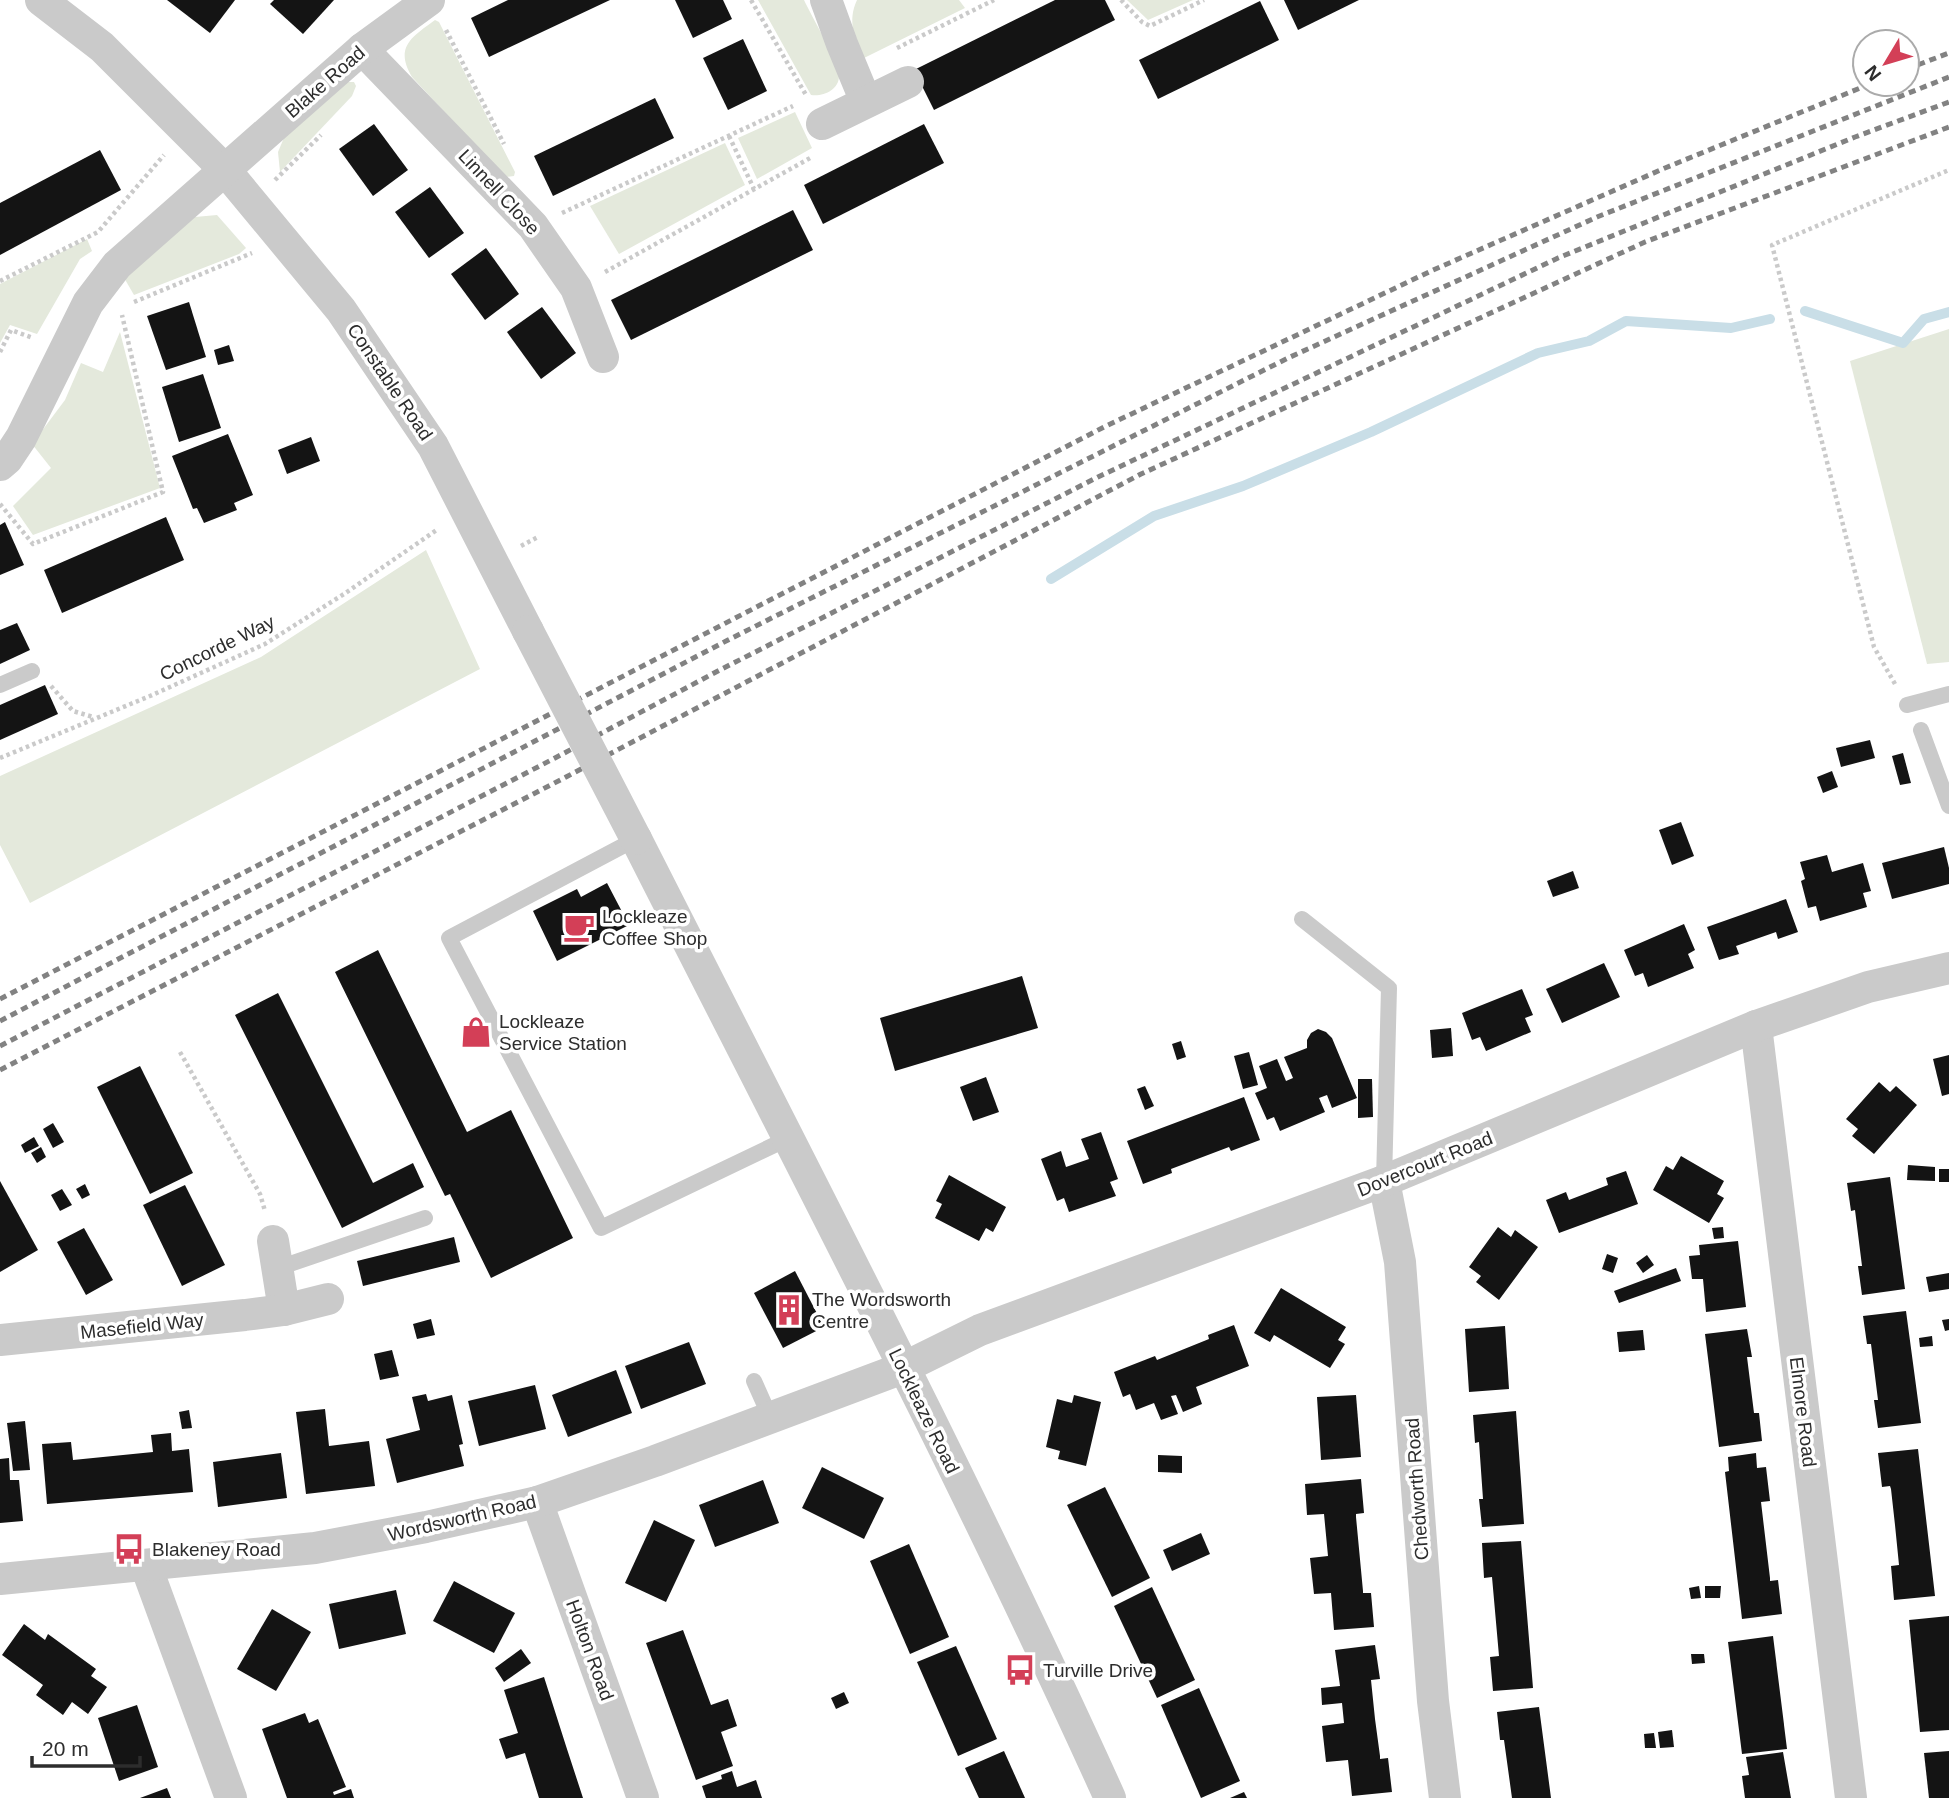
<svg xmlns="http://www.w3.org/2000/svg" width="1949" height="1798" font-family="Helvetica,sans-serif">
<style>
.green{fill:#e4e9dc}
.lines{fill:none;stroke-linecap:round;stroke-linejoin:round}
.stream{stroke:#c9dee7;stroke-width:10}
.building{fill:#141414}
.path{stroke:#cacaca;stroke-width:4.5;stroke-dasharray:3.5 3.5;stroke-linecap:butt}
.lane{stroke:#cacaca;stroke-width:16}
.street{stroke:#cacaca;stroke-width:32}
.rail{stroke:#828282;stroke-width:5;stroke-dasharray:7 5;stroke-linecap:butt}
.street-bridge{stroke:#cacaca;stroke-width:32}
.labels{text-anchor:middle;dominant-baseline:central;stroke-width:7;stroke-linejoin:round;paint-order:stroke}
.street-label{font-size:19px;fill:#2d2d2d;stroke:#fff}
.poi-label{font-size:19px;fill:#2d2d2d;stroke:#fff;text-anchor:start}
</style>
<rect width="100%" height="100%" fill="#fff"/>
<g class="green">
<path d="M758,0H804C811,15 839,63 839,76C839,90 823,97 811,95Z"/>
<path d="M857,0H959L965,8L862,59C855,38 847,21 857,0Z"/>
<path d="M1127,0H1193L1148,20Z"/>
<path d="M435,20L439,22L515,172L514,176L505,177L412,77C394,47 412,37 435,20Z"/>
<path d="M346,82H354L356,86L352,96L280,172L278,152L286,133Z"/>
<path d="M795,112L812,148L757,179L738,138Z"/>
<path d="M725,143L745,185L619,254L590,206Z"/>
<path d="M217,215L246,248L239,254L134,295L123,276L195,217Z"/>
<path d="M87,239L92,251L80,259L37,334L10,325L0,343V284Z"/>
<path d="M1949,329V662L1927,664L1850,361Z"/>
<path d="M120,332L160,488L33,535L13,506L51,468L32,444L65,400L81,363L103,372Z"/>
<path d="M426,550L480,669L30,903L0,845V776L261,657Z"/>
</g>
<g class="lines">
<g class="stream">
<path d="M1805,311L1903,343L1924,319L1949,312"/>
<path d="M1051,579L1154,516L1243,486L1371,432L1538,353L1589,341L1626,321L1731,328L1770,319"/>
</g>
</g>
<g class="building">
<path d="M167,0H235L210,33Z"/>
<path d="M274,0H334L303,34L270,4Z"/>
<path d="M508,0H610L489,57L471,18Z"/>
<path d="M675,0H723L732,19L693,38Z"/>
<path d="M1055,0H1105L1115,20L934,110L914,70Z"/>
<path d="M1284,0H1359L1298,30Z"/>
<path d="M1260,1L1279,40L1158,99L1139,60Z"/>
<path d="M743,39L767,91L728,110L703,58Z"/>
<path d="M655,98L674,138L553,196L534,156Z"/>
<path d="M374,124L408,170L373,196L339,149Z"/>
<path d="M924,124L944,163L823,224L804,185Z"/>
<path d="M100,150L121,190L0,255V203Z"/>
<path d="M430,187L464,233L429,258L395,212Z"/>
<path d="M793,210L813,250L631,340L611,300Z"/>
<path d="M486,248L519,294L485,320L451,274Z"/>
<path d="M189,302L206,357L166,370L147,316Z"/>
<path d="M542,307L576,353L541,379L507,332Z"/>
<path d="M229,345L234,361L218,365L214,350Z"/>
<path d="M203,374L221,428L179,442L162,387Z"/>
<path d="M228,434L253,495L234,503L237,510L204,523L197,508L193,509L172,456Z"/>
<path d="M311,437L320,461L287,474L278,450Z"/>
<path d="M166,517L184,560L62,613L44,570Z"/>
<path d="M5,522L24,565L0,575V525Z"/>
<path d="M17,623L30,650L0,664V630Z"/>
<path d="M45,685L58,714L0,740V705Z"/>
<path d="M1870,740L1875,758L1841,767L1836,748Z"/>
<path d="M1903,753L1911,783L1900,785L1892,756Z"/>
<path d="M1832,771L1838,787L1823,793L1817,777Z"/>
<path d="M1681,822L1694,856L1672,865L1659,830Z"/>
<path d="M1944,847L1949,868V884L1892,899L1882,863Z"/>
<path d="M1827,855L1832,872L1863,863L1871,891L1863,893L1867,907L1820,921L1816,906L1808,908L1801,881L1805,879L1800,862Z"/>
<path d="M1573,871L1579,888L1553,897L1547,881Z"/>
<path d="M607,883L629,925L557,961L533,911L577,889L581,897Z"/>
<path d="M1786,899L1798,932L1778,939L1776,932L1736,946L1739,954L1719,960L1707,927Z"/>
<path d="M1684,924L1695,950L1688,954L1694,968L1648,987L1643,973L1635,976L1624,950Z"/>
<path d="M378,950L467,1132L511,1110L573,1238L491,1278L450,1194L445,1196L335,972Z"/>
<path d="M1604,963L1620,997L1562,1023L1546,989Z"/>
<path d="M1022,976L1038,1028L895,1071L880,1018Z"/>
<path d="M1522,989L1533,1015L1525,1018L1531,1032L1486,1051L1480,1037L1472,1040L1462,1013Z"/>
<path d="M278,993L373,1183L413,1163L424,1187L342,1228L235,1015Z"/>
<path d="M1451,1028L1453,1056L1432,1058L1430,1030Z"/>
<path d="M1318,1029L1326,1032L1332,1038L1357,1098L1332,1108L1327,1095L1319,1098L1325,1112L1280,1131L1274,1117L1267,1120L1255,1093L1267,1088L1259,1066L1277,1059L1286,1081L1293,1078L1284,1057L1307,1048V1040L1311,1033Z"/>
<path d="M1181,1041L1186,1057L1177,1060L1172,1044Z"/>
<path d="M1249,1052L1258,1085L1243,1089L1234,1056Z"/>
<path d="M1949,1055V1094L1942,1096L1933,1059Z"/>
<path d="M140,1066L193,1173L150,1194L97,1087Z"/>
<path d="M986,1077L999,1112L973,1121L960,1087Z"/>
<path d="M1358,1079H1372L1373,1117L1358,1118Z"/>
<path d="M1879,1082L1890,1092L1896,1086L1917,1105L1874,1154L1852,1136L1858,1129L1846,1119Z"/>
<path d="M1145,1086L1154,1106L1145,1110L1137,1089Z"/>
<path d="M1244,1097L1260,1140L1231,1151L1229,1147L1171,1169L1172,1173L1143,1184L1127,1141Z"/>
<path d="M53,1123L64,1142L53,1148L43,1129Z"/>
<path d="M1101,1132L1118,1179L1110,1182L1116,1196L1069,1212L1064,1198L1057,1201L1041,1159L1061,1151L1066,1167L1089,1159L1081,1139Z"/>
<path d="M34,1137L39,1146L25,1153L21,1145Z"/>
<path d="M41,1147L46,1157L37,1163L31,1153Z"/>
<path d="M1681,1156L1724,1181L1717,1194L1724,1198L1709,1223L1653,1190L1666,1166L1673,1170Z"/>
<path d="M1908,1165L1935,1167V1181L1907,1180Z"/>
<rect x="1939" y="1169" width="10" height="13"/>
<path d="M1626,1171L1638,1204L1559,1233L1546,1200L1566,1192L1569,1200L1608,1185L1606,1178Z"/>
<path d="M949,1175L1006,1207L993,1232L986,1228L979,1241L935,1218L942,1204L936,1201Z"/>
<path d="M1890,1177L1905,1289L1862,1295L1858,1266H1862L1855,1210L1851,1211L1847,1183Z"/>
<path d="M0,1181L38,1250L0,1272Z"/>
<path d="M85,1184L90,1195L82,1199L76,1189Z"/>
<path d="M185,1185L225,1265L182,1286L143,1205Z"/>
<path d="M62,1189L72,1205L60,1211L51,1195Z"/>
<path d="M1498,1227L1511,1237L1515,1230L1538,1247L1499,1300L1476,1282L1481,1276L1469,1267Z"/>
<path d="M1723,1227L1724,1238L1714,1239L1712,1228Z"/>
<path d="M84,1228L113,1280L86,1295L57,1242Z"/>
<path d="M454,1237L460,1262L363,1286L357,1261Z"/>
<path d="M1738,1241L1746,1307L1706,1312L1703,1279H1692L1689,1256L1700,1255L1699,1245Z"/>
<path d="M1607,1254L1618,1258L1613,1273L1602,1269Z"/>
<path d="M1647,1255L1654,1265L1643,1273L1636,1263Z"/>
<path d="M1676,1268L1681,1281L1619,1303L1614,1291Z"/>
<path d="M795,1271L824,1327L783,1348L754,1293Z"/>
<path d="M1949,1273V1289L1929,1292L1926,1277Z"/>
<path d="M1281,1288L1346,1327L1338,1340L1345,1344L1330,1368L1274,1335L1270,1342L1254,1333Z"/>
<path d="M1906,1311L1921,1423L1878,1428L1874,1400H1878L1871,1344H1867L1863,1316Z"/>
<path d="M431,1319L435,1335L417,1339L413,1324Z"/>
<path d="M1949,1319V1330L1945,1331L1942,1320Z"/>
<path d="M1234,1325L1249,1366L1196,1387L1202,1404L1183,1412L1176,1395L1171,1396L1178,1414L1161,1420L1154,1403L1136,1410L1130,1394L1123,1397L1114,1372L1155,1356L1157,1360L1209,1339L1208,1335Z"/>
<path d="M1505,1326L1509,1389L1469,1392L1465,1329Z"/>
<path d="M1747,1329L1752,1357H1747L1754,1413H1759L1762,1441L1719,1447L1705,1334Z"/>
<path d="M1643,1330L1645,1350L1619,1352L1617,1332Z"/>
<path d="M1932,1336L1933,1346L1920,1347L1919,1338Z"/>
<path d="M689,1342L706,1384L641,1409L625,1366Z"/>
<path d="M392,1350L399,1376L380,1380L374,1354Z"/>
<path d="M616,1370L632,1413L568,1437L552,1395Z"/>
<path d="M535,1385L546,1429L479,1446L468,1401Z"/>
<path d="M426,1394L428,1401L452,1395L463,1444L459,1445L464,1466L397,1483L386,1439L420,1430L412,1397Z"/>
<path d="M1074,1395L1101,1402L1086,1466L1058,1459L1060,1451L1046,1447L1057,1399L1072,1403Z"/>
<path d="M1356,1395L1361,1457L1321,1460L1317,1397Z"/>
<path d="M325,1409L329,1446L369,1441L375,1486L306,1494L296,1412Z"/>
<path d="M189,1410L192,1428L182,1429L179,1412Z"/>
<path d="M1516,1411L1524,1524L1482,1527L1479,1499H1483L1479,1442L1475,1443L1473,1415Z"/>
<path d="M25,1421L30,1470L13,1471L7,1423Z"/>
<path d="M171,1433L172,1451L189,1449L193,1492L47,1504L42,1444L71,1442L73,1460L153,1452L151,1435Z"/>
<path d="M1918,1449L1935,1596L1894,1600L1891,1566L1899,1565L1895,1525L1891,1489L1890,1486L1882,1487L1878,1453Z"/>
<path d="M281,1453L287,1498L218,1507L213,1462Z"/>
<path d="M1756,1453L1757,1468L1766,1467L1770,1501L1761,1502L1770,1578V1581L1778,1580L1782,1614L1742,1619L1725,1472L1729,1471L1728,1457Z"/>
<path d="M1158,1455L1182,1456V1473L1158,1472Z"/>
<path d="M9,1458L10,1480H19L23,1521L0,1523V1459Z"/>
<path d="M822,1467L884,1498L864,1539L802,1508Z"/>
<path d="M1361,1479L1364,1513L1356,1514V1517L1363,1591V1593H1371L1374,1627L1334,1630L1331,1593L1314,1594L1310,1558L1328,1556L1324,1514L1307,1515L1305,1484Z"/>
<path d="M763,1480L779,1523L715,1547L699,1505Z"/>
<path d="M1105,1487L1150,1578L1112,1597L1067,1505Z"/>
<path d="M654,1520L695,1540L666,1602L625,1583Z"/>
<path d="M1201,1533L1210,1554L1172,1571L1163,1550Z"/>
<path d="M1521,1541L1533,1688L1493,1691L1490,1657L1499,1656L1492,1577L1484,1578L1482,1543Z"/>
<path d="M909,1544L949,1637L910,1654L870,1561Z"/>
<path d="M454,1581L515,1613L494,1653L433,1621Z"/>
<path d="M1699,1586L1701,1598L1691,1599L1689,1588Z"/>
<path d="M1705,1586H1721L1720,1598H1705Z"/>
<path d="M1152,1587L1195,1680L1157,1698L1114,1606Z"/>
<path d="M396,1590L406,1634L339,1649L329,1604Z"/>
<path d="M272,1609L311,1632L276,1691L237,1669Z"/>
<path d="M1949,1616V1730L1920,1732L1909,1620Z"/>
<path d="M24,1624L45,1640L48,1634L96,1669L91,1676L107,1687L88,1714L72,1702L63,1715L36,1695L43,1685L2,1655Z"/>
<path d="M683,1630L711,1705L728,1699L737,1726L721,1732L733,1766L696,1780L646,1643Z"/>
<path d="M1773,1636L1787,1749L1742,1754L1728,1642Z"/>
<path d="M1375,1645L1380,1679L1371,1680L1375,1719L1380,1756V1759L1388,1758L1392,1792L1352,1796L1348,1760L1326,1762L1322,1726L1344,1723L1342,1703L1322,1705L1321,1688L1340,1686L1335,1650Z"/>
<path d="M956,1646L997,1739L958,1756L917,1662Z"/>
<path d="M521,1649L531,1663L504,1682L495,1668Z"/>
<path d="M1691,1654H1704L1705,1663L1692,1664Z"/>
<path d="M544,1677L566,1746L583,1798H539L525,1753L506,1759L499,1739L518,1733L504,1690Z"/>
<path d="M1199,1688L1240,1781L1201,1798L1161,1705Z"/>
<path d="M844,1692L849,1703L836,1709L831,1698Z"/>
<path d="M137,1705L158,1767L119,1781L98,1718Z"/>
<path d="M1539,1707L1551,1798H1512L1504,1740H1500L1497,1712Z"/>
<path d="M305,1713L309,1723L318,1719L346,1787L333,1792L334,1795L351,1789L354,1798H287L262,1729Z"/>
<path d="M1672,1730L1674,1747L1660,1748L1658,1732Z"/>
<path d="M1654,1733L1656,1748H1645L1644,1734Z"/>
<path d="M1004,1751L1025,1798H979L965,1768Z"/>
<path d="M1949,1751V1798H1929L1924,1753Z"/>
<path d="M1783,1752L1791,1798H1745L1742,1776L1749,1775L1746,1757Z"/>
<path d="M732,1771L737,1787L756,1780L762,1798H706L702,1786L722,1779L721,1775Z"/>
<path d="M167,1788L171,1798H140Z"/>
<path d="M1244,1792L1247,1798H1230Z"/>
</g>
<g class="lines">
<g class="path">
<path d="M751,0L806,95"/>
<path d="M1121,0L1142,22L1150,26L1204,0"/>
<path d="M446,30L504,144"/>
<path d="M897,48L994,0"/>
<path d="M729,136L754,189"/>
<path d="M275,180L321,135"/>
<path d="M562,213L793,106"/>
<path d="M605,272L812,157"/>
<path d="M0,281L98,232L164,155"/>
<path d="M134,302L252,253"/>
<path d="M0,352L11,330L33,338"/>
<path d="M0,504L33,544L163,492L122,315"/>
<path d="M521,546L538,537"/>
<path d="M1895,684L1874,647L1772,245L1949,170"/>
<path d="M51,686L73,711L93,717"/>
<path d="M0,758L150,696L265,644L344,594L438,529"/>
<path d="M180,1052L260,1194L265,1211"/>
</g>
<g class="lane">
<path d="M0,685L32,671"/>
<path d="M1907,705L1949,694"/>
<path d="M1921,730L1949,806"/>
<path d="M636,839L449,938L601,1228L787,1139"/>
<path d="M1302,919L1389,988L1384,1181"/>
<path d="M278,1268L425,1218"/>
<path d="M754,1381L770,1417"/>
</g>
<g class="street">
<path d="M41,0L102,47L225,170L341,310L433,446L528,631"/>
<path d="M826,0L842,44L866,102"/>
<path d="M362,49L533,226L576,288L603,357"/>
<path d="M822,124L908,82"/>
<path d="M0,465L7,459L21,438L88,303L117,265L362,49L429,0"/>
<path d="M636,839C797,1157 963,1473 1110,1798"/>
<path d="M1756,1026L1851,1798"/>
<path d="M1384,1181L1400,1262L1433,1701L1445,1798"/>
<path d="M273,1241L284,1310"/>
<path d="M0,1340L245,1315L284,1310L328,1299"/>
<path d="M537,1502L643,1798"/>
<path d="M146,1566L231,1798"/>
<path d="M0,1579L315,1548L426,1527L537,1502L655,1461L903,1368L980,1330L1384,1181L1756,1026L1868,987L1949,968"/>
</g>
<g class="rail">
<path d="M1907,69L1949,53"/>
<path d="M0,999L1104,427L1431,271L1665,168L1870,84"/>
<path d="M0,1021L728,640L1288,358L1597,217L1949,77"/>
<path d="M0,1046L555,758L716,672L1098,477L1558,258L1855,137L1949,102"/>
<path d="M0,1070L566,777L1141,474L1645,242L1949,127"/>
</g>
<path class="street-bridge" d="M528,631L636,839"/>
</g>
<defs>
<symbol id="cafe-bare" viewBox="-9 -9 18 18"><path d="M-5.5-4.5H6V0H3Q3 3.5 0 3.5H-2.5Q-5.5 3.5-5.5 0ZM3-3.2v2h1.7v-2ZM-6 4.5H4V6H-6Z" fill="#d33f57" stroke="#fff" stroke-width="2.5" paint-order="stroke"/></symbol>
<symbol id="shop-bare" viewBox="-9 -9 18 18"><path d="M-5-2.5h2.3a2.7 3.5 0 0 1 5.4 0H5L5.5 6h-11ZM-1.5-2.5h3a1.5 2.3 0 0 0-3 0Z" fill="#d33f57" stroke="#fff" stroke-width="2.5" paint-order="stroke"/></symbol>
<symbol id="building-bare" viewBox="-9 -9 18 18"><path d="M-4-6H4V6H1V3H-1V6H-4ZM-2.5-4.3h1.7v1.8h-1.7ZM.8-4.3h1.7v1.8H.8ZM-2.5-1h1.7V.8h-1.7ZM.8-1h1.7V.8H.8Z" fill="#d33f57" stroke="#fff" stroke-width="2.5" paint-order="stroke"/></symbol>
<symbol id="bus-bare" viewBox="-9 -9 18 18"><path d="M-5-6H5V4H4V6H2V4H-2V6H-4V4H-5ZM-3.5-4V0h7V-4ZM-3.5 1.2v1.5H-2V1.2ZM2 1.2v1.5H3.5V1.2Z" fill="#d33f57" stroke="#fff" stroke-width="2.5" paint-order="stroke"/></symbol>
</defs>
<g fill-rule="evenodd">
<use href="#cafe-bare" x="557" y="905" width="44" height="44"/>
<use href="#shop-bare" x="454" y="1010" width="44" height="44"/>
<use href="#building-bare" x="767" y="1288" width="44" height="44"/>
<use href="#bus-bare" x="107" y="1527" width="44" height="44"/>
<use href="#bus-bare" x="998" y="1648" width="44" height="44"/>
</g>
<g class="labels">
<g class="street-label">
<text transform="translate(325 82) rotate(-41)">Blake Road</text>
<text transform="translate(499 192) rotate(47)">Linnell Close</text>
<text transform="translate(390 382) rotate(56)">Constable Road</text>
<text transform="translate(217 648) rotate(-26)">Concorde Way</text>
<text transform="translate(1425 1164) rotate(-22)">Dovercourt Road</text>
<text transform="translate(142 1326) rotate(-6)">Masefield Way</text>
<text transform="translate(924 1411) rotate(64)">Lockleaze Road</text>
<text transform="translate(1803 1412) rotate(83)">Elmore Road</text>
<text transform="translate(1417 1489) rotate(-94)">Chedworth Road</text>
<text transform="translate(462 1518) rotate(-13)">Wordsworth Road</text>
<text transform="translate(590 1650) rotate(70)">Holton Road</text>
</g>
<g class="poi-label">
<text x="602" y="916">Lockleaze<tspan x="602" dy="22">Coffee Shop</tspan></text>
<text x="499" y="1021">Lockleaze<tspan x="499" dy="22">Service Station</tspan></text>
<text x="812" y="1299">The Wordsworth<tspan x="812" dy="22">Centre</tspan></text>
<text x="152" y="1549">Blakeney Road</text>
<text x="1043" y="1670">Turville Drive</text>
</g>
</g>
<g transform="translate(1886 63) rotate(232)"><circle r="33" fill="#ffffff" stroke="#ababab" stroke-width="2"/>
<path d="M0-5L12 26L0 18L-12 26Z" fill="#d33f57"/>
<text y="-10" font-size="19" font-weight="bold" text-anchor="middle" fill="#2d2d2d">N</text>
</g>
<path d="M32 1756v10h108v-10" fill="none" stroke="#2d2d2d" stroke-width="3.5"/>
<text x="42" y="1756" font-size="21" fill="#2d2d2d" stroke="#ffffff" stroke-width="5" paint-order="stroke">20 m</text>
</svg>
